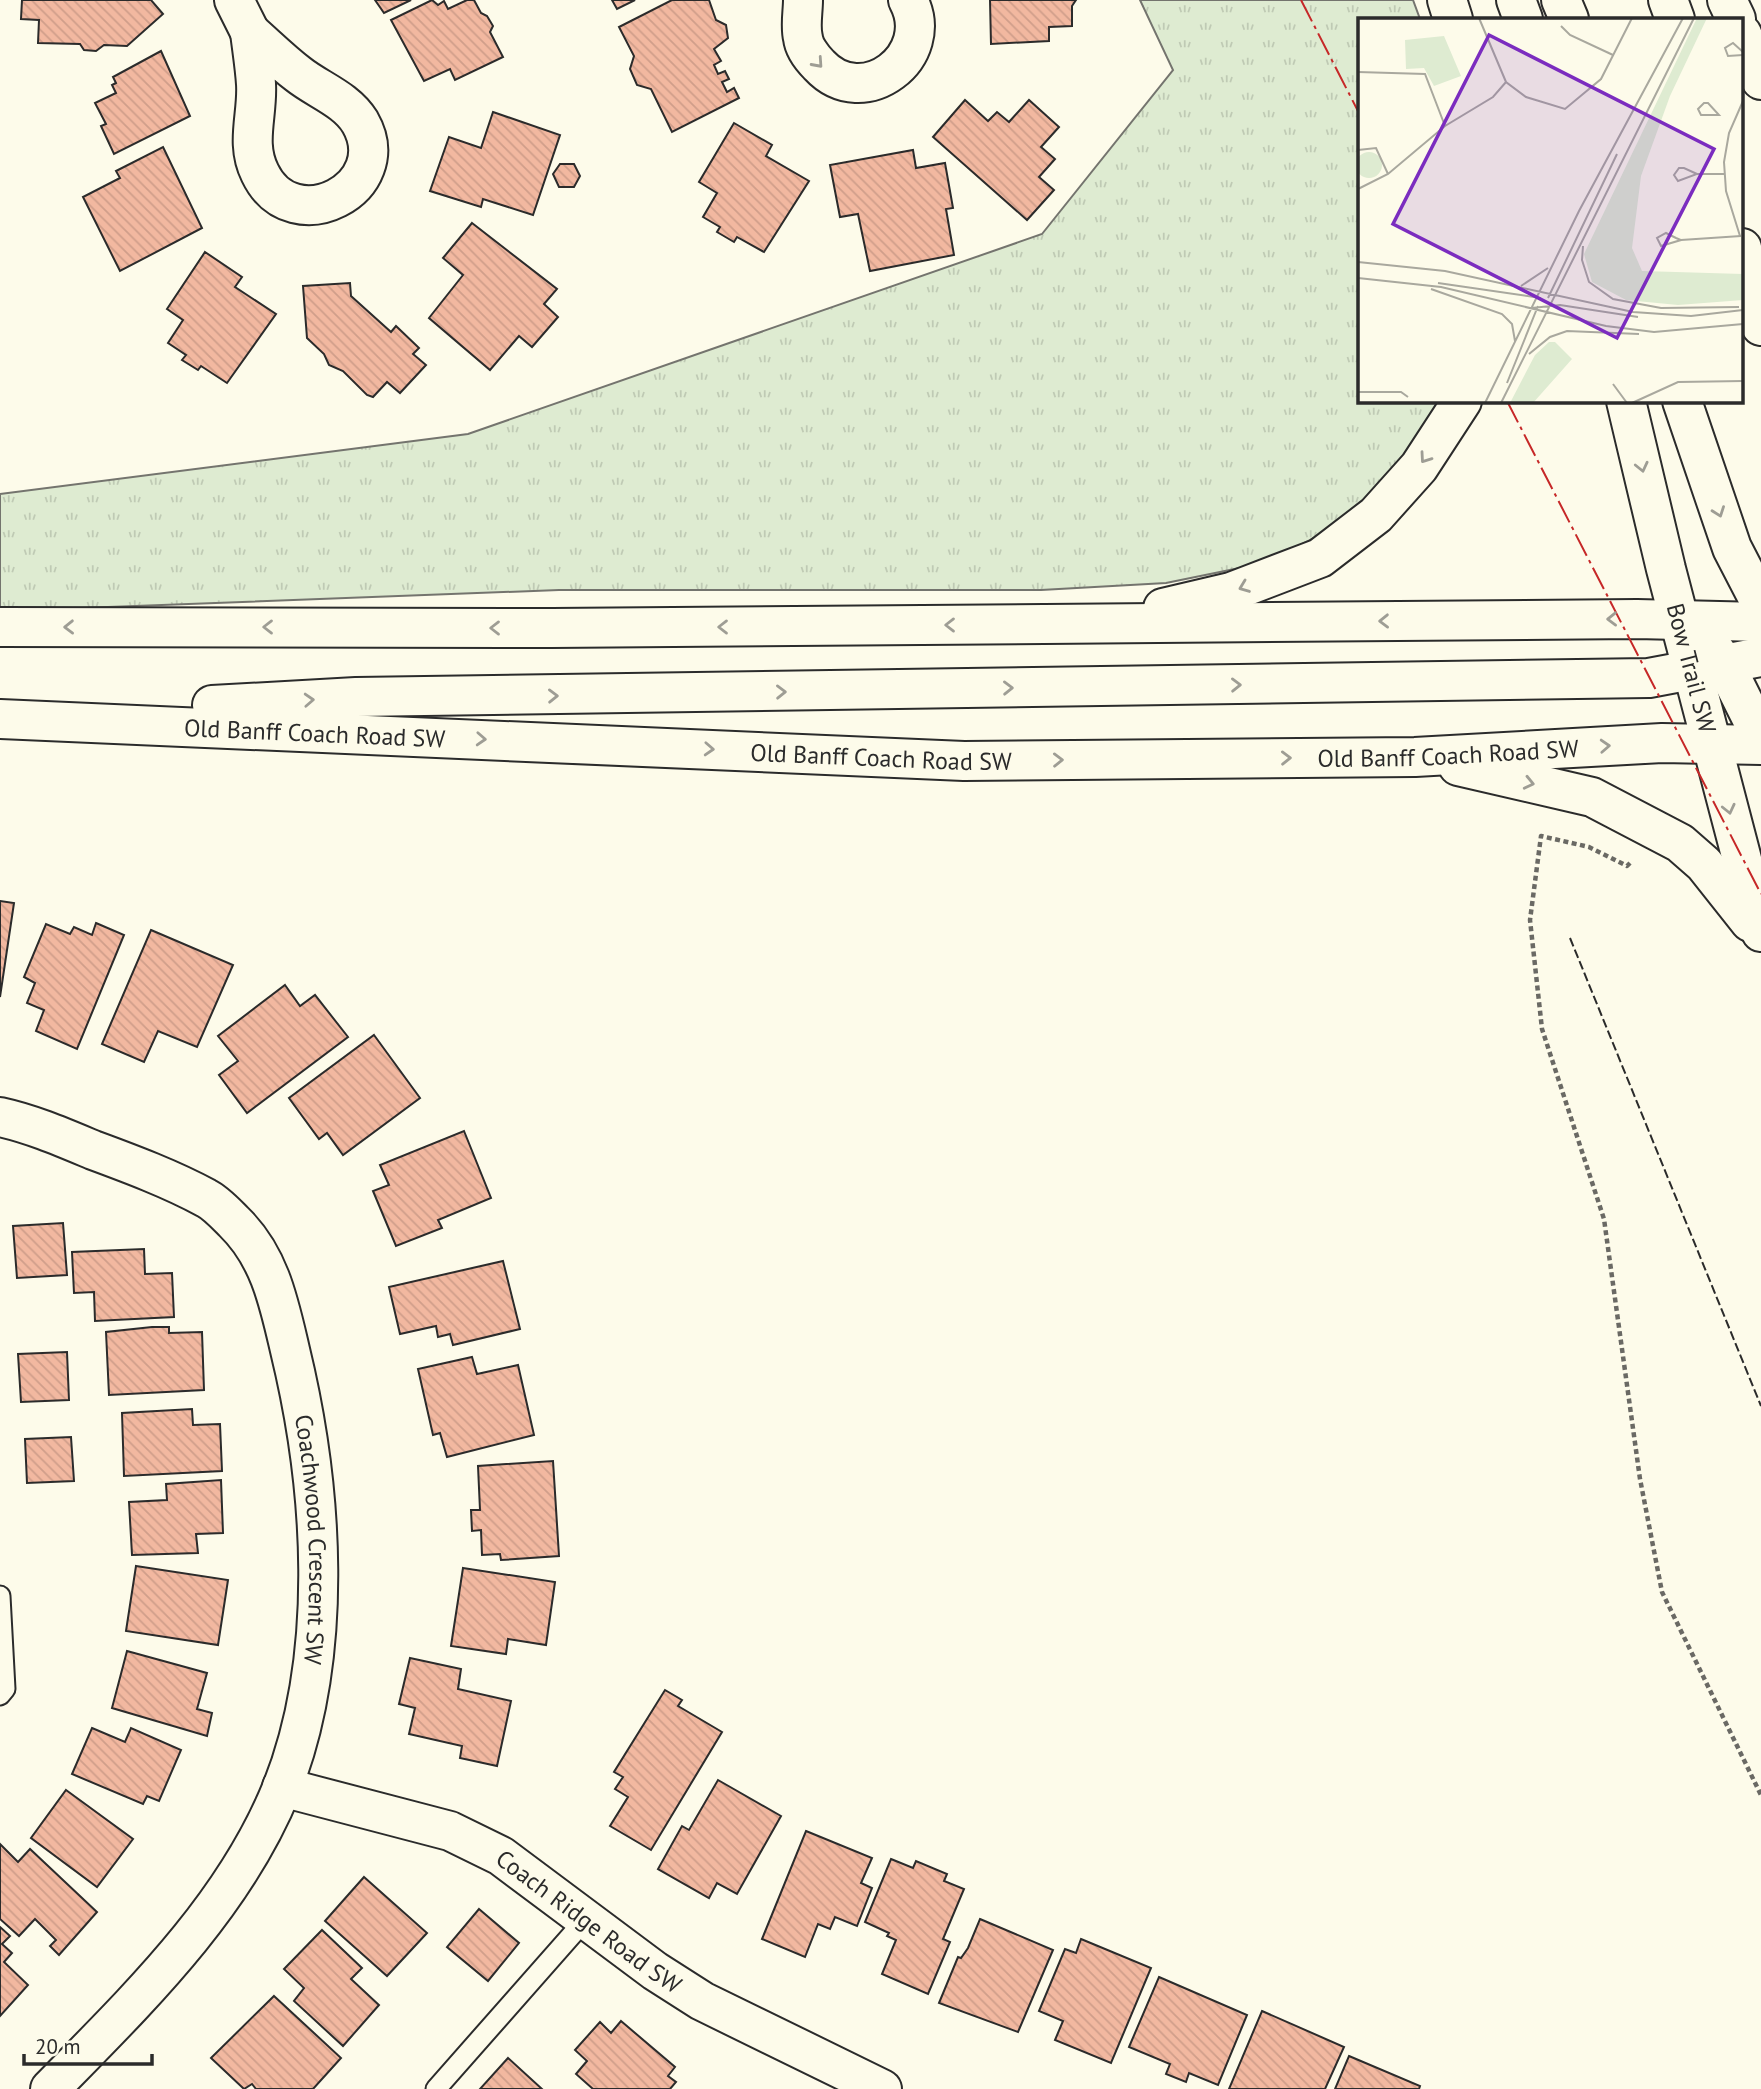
<svg xmlns="http://www.w3.org/2000/svg" width="1761" height="2089" font-family="'PT Sans',sans-serif">
<style>
.grass{fill:url(#grass-tufts);stroke:#74746e;stroke-width:2}
.building{fill:url(#building-back-hatch);stroke:#2b2b2b;stroke-width:2}
.lines{fill:none;stroke-linecap:round;stroke-linejoin:round}
.lane-casing{stroke:#2b2b2b;stroke-width:23}
.street-casing{stroke:#2b2b2b;stroke-width:42}
.secondary-casing{stroke:#2b2b2b;stroke-width:42}
.path{stroke:#6a6964;stroke-width:4.5;stroke-dasharray:5 3.5;stroke-linecap:butt}
.lane{stroke:#fdfbea;stroke-width:19}
.street{stroke:#fdfbea;stroke-width:38}
.secondary{stroke:#fdfbea;stroke-width:38}
.fence{stroke:#2b2b2b;stroke-width:2;stroke-dasharray:9 3.5;stroke-linecap:butt}
.power{stroke:#c62828;stroke-width:2;stroke-dasharray:24 5 3.5 5;stroke-linecap:butt}
.oneway{stroke:#9e9d94}
.labels{text-anchor:middle;dominant-baseline:central;stroke-width:5;stroke-linejoin:round;paint-order:stroke}
.street-label{font-size:24px;fill:#2b2b2b;stroke:#fdfbea}
.inset-road{fill:none;stroke:#a9a89e;stroke-width:2}
.view{fill:#7b2cbf;fill-opacity:0.15;stroke:#7b2cbf;stroke-width:3.5}
.inset-edge{fill:none;stroke:#2b2b2b;stroke-width:3.5}
</style>
<defs>
<pattern id="grass-tufts" width="24" height="20" patternUnits="userSpaceOnUse" patternTransform="scale(1.75)"><rect width="24" height="20" fill="#deebd1"/><path d="M3 7l-1-3M5 7V3M7 7l1-3M15 17l-1-3M17 17v-4M19 17l1-3" fill="none" stroke="#bfcab4"/></pattern>
<pattern id="building-back-hatch" width="6" height="6" patternUnits="userSpaceOnUse" patternTransform="scale(1.75)"><rect width="6" height="6" fill="#f2b8a0"/><path d="M-1 5l2 2M0 0l6 6M5-1l2 2" fill="none" stroke="#d09e8a"/></pattern>
</defs>
<rect width="100%" height="100%" fill="#fdfbea"/>
<path class="grass" d="M1140,0H1413L1420,19H1360V401H1443L1409,460L1356,517L1264,563L1166,583L1041,590H559L0,611V494L468,434L1042,234L1173,70Z"/>
<g class="building">
<path d="M22,0H151L163,14L127,46L104,45L96,51L84,50L80,44L38,43L39,20L21,19Z"/>
<path d="M375,0H411L384,13Z"/>
<path d="M432,0L438,5L444,1L448,9L467,0H474L481,13L487,16L493,26L490,32L503,57L455,80L450,69L424,81L391,20Z"/>
<path d="M612,0H635L617,9Z"/>
<path d="M672,0H709L716,20L726,25L728,38L714,49L721,61L714,65L718,74L725,71L729,79L722,82L727,92L734,88L739,98L672,132L651,89L637,85L630,69L634,56L619,27Z"/>
<path d="M990,0H1076L1072,6V26L1049,27V41L991,44Z"/>
<path d="M161,51L190,116L114,154L101,126L106,124L95,103L116,93L112,85L116,83L113,77Z"/>
<path d="M965,100L988,121L997,112L1009,122L1029,100L1059,127L1041,147L1055,159L1039,177L1054,190L1027,220L933,137Z"/>
<path d="M493,112L560,135L533,215L483,199L481,207L430,191L449,137L481,148Z"/>
<path d="M734,123L772,145L766,156L809,181L764,252L737,237L734,242L717,232L720,227L703,217L717,193L699,182Z"/>
<path d="M163,147L202,228L120,271L83,197L120,178L116,171Z"/>
<path d="M913,150L916,168L945,163L953,208L946,209L954,255L870,271L858,214L840,217L830,165Z"/>
<path d="M560,164H574L580,176L574,187H559L553,174Z"/>
<path d="M472,223L557,289L544,304L558,317L532,347L519,336L490,370L429,318L463,275L443,258Z"/>
<path d="M205,252L242,277L235,287L276,314L227,383L201,366L198,370L182,360L186,355L168,343L183,320L167,309Z"/>
<path d="M350,283L351,296L391,332L396,326L419,348L413,354L426,365L400,393L387,382L373,397L367,395L343,371L329,365L324,354L307,338L303,286Z"/>
<path d="M0,901L14,903L0,997Z"/>
<path d="M96,923L124,935L77,1049L36,1031L44,1010L27,1003L35,983L24,977L46,924L70,934L74,927L92,935Z"/>
<path d="M151,930L233,965L197,1047L158,1031L144,1062L102,1044Z"/>
<path d="M285,985L300,1006L315,995L348,1037L247,1113L219,1075L238,1061L218,1036Z"/>
<path d="M374,1035L420,1098L343,1155L327,1133L319,1139L289,1098Z"/>
<path d="M464,1131L491,1198L438,1220L442,1228L396,1246L373,1191L389,1185L380,1165Z"/>
<path d="M63,1223L67,1275L17,1278L13,1226Z"/>
<path d="M144,1249L145,1274L172,1273L174,1317L95,1321L94,1292L74,1293L72,1252Z"/>
<path d="M503,1261L520,1329L453,1345L450,1334L438,1337L436,1326L400,1334L389,1287Z"/>
<path d="M152,1327H169V1333L202,1332L204,1390L109,1395L106,1332Z"/>
<path d="M67,1352L69,1400L21,1402L18,1354Z"/>
<path d="M472,1357L477,1374L518,1365L534,1435L447,1457L440,1433L433,1435L418,1369Z"/>
<path d="M192,1409L193,1425L220,1424L222,1471L124,1476L122,1413Z"/>
<path d="M71,1437L74,1481L27,1483L25,1439Z"/>
<path d="M553,1461L559,1556L501,1560L500,1554L482,1555L481,1530L472,1531L471,1510H480L478,1466Z"/>
<path d="M221,1480L223,1533L196,1534L198,1553L132,1555L129,1502L167,1500L166,1484Z"/>
<path d="M136,1566L228,1580L218,1645L126,1631Z"/>
<path d="M463,1568L555,1582L546,1645L508,1639L506,1654L451,1646Z"/>
<path d="M127,1651L207,1673L197,1709L212,1713L207,1736L112,1708Z"/>
<path d="M410,1658L461,1669L458,1689L511,1701L497,1766L460,1758L462,1746L409,1734L415,1708L399,1704Z"/>
<path d="M665,1690L682,1700L678,1706L722,1732L651,1850L610,1826L628,1797L615,1789L623,1777L614,1772Z"/>
<path d="M92,1728L125,1742L131,1728L181,1750L159,1801L147,1796L143,1804L72,1774Z"/>
<path d="M718,1780L781,1816L737,1894L717,1883L709,1898L658,1869L682,1826L689,1830Z"/>
<path d="M66,1790L133,1839L97,1887L31,1838Z"/>
<path d="M806,1831L872,1858L861,1883L872,1888L857,1926L835,1917L830,1929L818,1924L805,1957L762,1939Z"/>
<path d="M0,1844L18,1862L30,1849L97,1912L59,1955L50,1946L56,1940L35,1919L19,1936L0,1919Z"/>
<path d="M891,1859L913,1868L916,1861L947,1874L944,1881L964,1889L943,1939L950,1942L928,1994L882,1974L896,1940L887,1936L889,1933L865,1922Z"/>
<path d="M364,1877L427,1933L387,1976L325,1921Z"/>
<path d="M479,1909L519,1943L488,1981L447,1947Z"/>
<path d="M980,1919L1053,1950L1018,2032L939,2003L958,1957L961,1958L968,1948Z"/>
<path d="M0,1927L10,1936L2,1944L12,1953L4,1962L28,1985L0,2016Z"/>
<path d="M322,1930L362,1968L351,1979L379,2005L343,2046L294,2001L304,1988L284,1969Z"/>
<path d="M1081,1939L1151,1968L1111,2063L1055,2040L1063,2021L1039,2011L1065,1949L1076,1953Z"/>
<path d="M1159,1977L1247,2015L1218,2085L1189,2073L1186,2082L1166,2074L1170,2064L1129,2047Z"/>
<path d="M274,1996L341,2058L313,2089H256L252,2084L244,2089L211,2058Z"/>
<path d="M1262,2011L1344,2047L1325,2089H1229Z"/>
<path d="M621,2021L675,2067L668,2076L676,2082L670,2089H593L576,2074L587,2061L575,2050L600,2022L611,2033Z"/>
<path d="M1349,2056L1420,2086L1419,2089H1335Z"/>
<path d="M508,2058L542,2089H480Z"/>
</g>
<g class="lines">
<defs>
<g id="lane">
<path d="M0,1596L5,1689L0,1695"/>
<path d="M436,2089L585,1920"/>
</g>
<g id="street">
<path d="M234,0L250,32"/>
<path d="M803,0C803,12 800,26 803,38C804,47 812,58 819,65C863,113 938,56 908,0"/>
<path d="M250,32C266,46 281,61 298,74C318,90 346,99 360,122C398,188 293,242 260,173C245,143 258,115 256,84C255,67 252,49 250,32Z"/>
<path id="s1" d="M0,1117C32,1124 62,1137 93,1150C131,1164 171,1179 206,1198C216,1203 226,1214 234,1222C270,1257 279,1303 290,1350C323,1486 335,1654 282,1788C234,1907 138,1999 50,2089"/>
<path id="s2" d="M282,1787L450,1831L501,1856L655,1971L702,2001L882,2089"/>
</g>
<g id="secondary">
<path d="M1447,0L1453,19"/>
<path d="M1516,0L1523,19"/>
<path d="M1561,0L1569,19"/>
<path d="M1668,0L1675,19"/>
<path d="M1727,0L1736,19"/>
<path d="M1742,34L1761,80"/>
<path d="M1742,248L1761,326"/>
<path id="s3" d="M1626,401L1666,569L1761,932"/>
<path d="M1682,401L1732,548L1761,604"/>
<path d="M1163,608L1231,592L1320,558L1376,515L1419,467L1462,401"/>
<path d="M0,627L552,628L1637,619L1761,622"/>
<path d="M1710,644L1724,663L1761,737"/>
<path d="M212,705L356,697L1649,678L1761,657"/>
<path id="s4" d="M0,719L964,761L1415,757L1662,743L1761,745"/>
<path d="M1458,766L1592,797L1680,843L1704,864L1750,922"/>
</g>
</defs>
<use href="#lane" class="lane-casing"/>
<use href="#street" class="street-casing"/>
<use href="#secondary" class="secondary-casing"/>
<path class="path" d="M1630,863L1627,866L1589,847L1541,836L1530,920L1542,1029L1604,1219L1640,1479L1662,1592L1761,1795"/>
<use href="#lane" class="lane"/>
<use href="#street" class="street"/>
<use href="#secondary" class="secondary"/>
<path class="fence" d="M1570,938L1761,1406"/>
<g class="power">
<path d="M1301,0L1360,115"/>
<path d="M1507,401L1761,894"/>
</g>
</g>
<defs><path id="oneway-chevron" d="M-2-3.5L2.5 0L-2 3.5" fill="none" stroke-width="1.6" stroke-linecap="round" stroke-linejoin="round" transform="scale(1.75)"/></defs>
<g class="oneway">
<use href="#oneway-chevron" transform="translate(818 63) rotate(48)"/>
<use href="#oneway-chevron" transform="translate(1425 458) rotate(125)"/>
<use href="#oneway-chevron" transform="translate(1642 467) rotate(77)"/>
<use href="#oneway-chevron" transform="translate(1719 512) rotate(70)"/>
<use href="#oneway-chevron" transform="translate(1244 587) rotate(159)"/>
<use href="#oneway-chevron" transform="translate(1612 619) rotate(179)"/>
<use href="#oneway-chevron" transform="translate(1384 621) rotate(179)"/>
<use href="#oneway-chevron" transform="translate(950 625) rotate(180)"/>
<use href="#oneway-chevron" transform="translate(69 627) rotate(179)"/>
<use href="#oneway-chevron" transform="translate(268 627) rotate(-180)"/>
<use href="#oneway-chevron" transform="translate(723 627) rotate(180)"/>
<use href="#oneway-chevron" transform="translate(495 628) rotate(-180)"/>
<use href="#oneway-chevron" transform="translate(1236 685) rotate(-1)"/>
<use href="#oneway-chevron" transform="translate(1008 688) rotate(-1)"/>
<use href="#oneway-chevron" transform="translate(781 692) rotate(-1)"/>
<use href="#oneway-chevron" transform="translate(553 696) rotate(-1)"/>
<use href="#oneway-chevron" transform="translate(309 700) rotate(-3)"/>
<use href="#oneway-chevron" transform="translate(481 739) rotate(3)"/>
<use href="#oneway-chevron" transform="translate(1605 746) rotate(-3)"/>
<use href="#oneway-chevron" transform="translate(709 749) rotate(3)"/>
<use href="#oneway-chevron" transform="translate(1286 758) rotate(-1)"/>
<use href="#oneway-chevron" transform="translate(1058 760) rotate(-1)"/>
<use href="#oneway-chevron" transform="translate(1529 783) rotate(13)"/>
<use href="#oneway-chevron" transform="translate(1729 809) rotate(77)"/>
</g>
<g class="labels">
<g class="street-label">
<text stroke="none"><textPath href="#s3" startOffset="275">Bow Trail SW</textPath></text>
<text stroke="none"><textPath href="#s4" startOffset="315">Old Banff Coach Road SW</textPath></text>
<text stroke="none"><textPath href="#s4" startOffset="1449">Old Banff Coach Road SW</textPath></text>
<text stroke="none"><textPath href="#s4" startOffset="882">Old Banff Coach Road SW</textPath></text>
<text stroke="none"><textPath href="#s1" startOffset="592">Coachwood Crescent SW</textPath></text>
<text stroke="none"><textPath href="#s2" startOffset="340">Coach Ridge Road SW</textPath></text>
</g>
</g>
<g transform="translate(1358 18)">
<rect width="385" height="385" fill="#fdfbea"/>
<path d="M339,0H349L312,78L283,158L274,230L284,253L385,256V282L320,287L268,282L234,264L226,236Z" fill="#deebd1"/>
<path d="M86,18L103,58L76,68L66,50L48,51L47,22ZM-2 147a13 13 0 1 1 26 0a13 13 0 1 1-26 0ZM191,324H197L214,341L175,385H152L177,337Z" fill="#deebd1"/>
<path class="inset-road" d="M121,0L148,64L168,79L207,91L243,61L274,0M203,8L212,17L255,37M385,34L375,25L367,30L370,38L385,37M0,54L67,56L87,108M346,85H350L361,97H343L340,91ZM0,132L18,130L30,156M321,150H326L339,156L320,163L316,157ZM339,156H367M0,171L30,156L87,108L135,79L148,64M308,215L318,220L323,222L303,228L299,220ZM382,218L368,173L366,144L371,115L385,83M323,222L383,218M225,228L224,242L231,264L255,281L303,290L381,289M0,244L87,253L275,294L333,298L385,292M0,260L83,269L248,308L296,314L385,306M80,265L183,280M163,268L190,250M73,271L144,296L154,306L157,323M190,280L259,136M174,290L202,287L280,299M171,336L192,319L209,313L281,316M149,365L180,288M255,366L269,385M0,374H43L50,379M127,385L221,193L325,0M143,385L336,0M274,385L320,364L385,363"/>
<path class="view" d="M131,17L356,131L259,320L35,206Z"/>
<rect width="385" height="385" class="inset-edge"/>
</g>
<path d="M24 2054v10h128v-10" fill="none" stroke="#2b2b2b" stroke-width="3.5"/>
<text x="35" y="2054" font-size="21" fill="#2b2b2b" stroke="#fdfbea" stroke-width="5" paint-order="stroke">20 m</text>
</svg>
